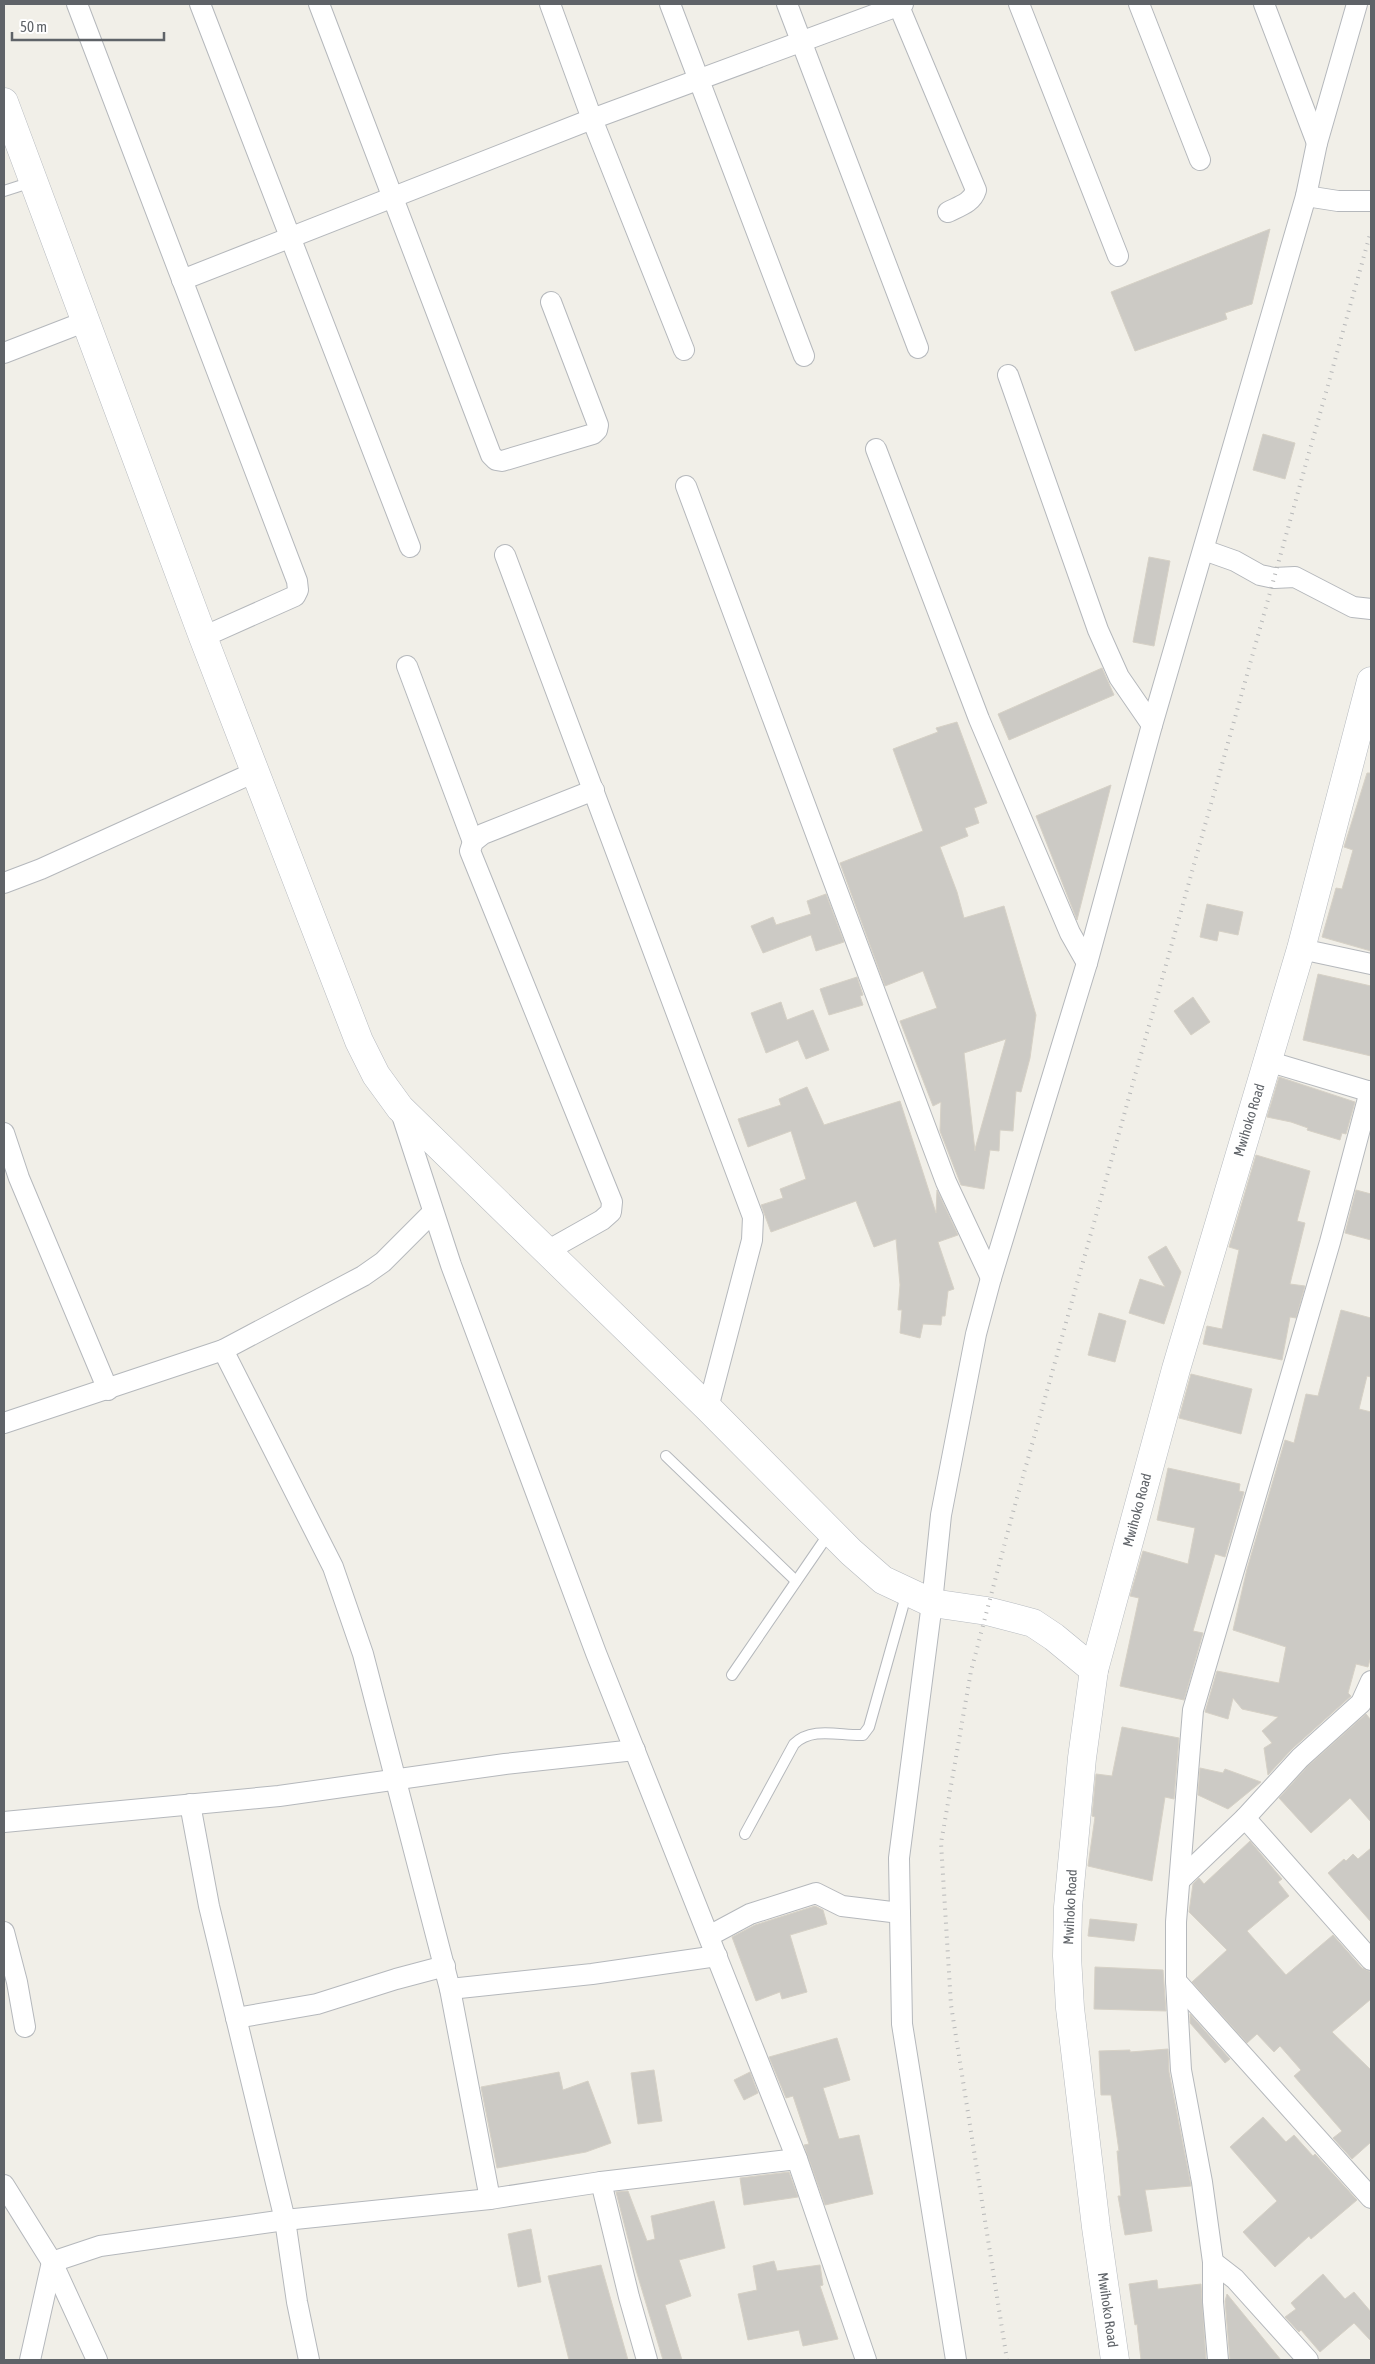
<svg xmlns="http://www.w3.org/2000/svg" width="1375" height="2364" font-family="'Asap Condensed',sans-serif">
<style>
.building{fill:#cccac5;stroke:#d6d1c6;fill-rule:evenodd}
.lines{fill:none;stroke-linecap:round;stroke-linejoin:round}
.lane-casing{stroke:#b5b8bc;stroke-width:12}
.street-casing{stroke:#b5b8bc;stroke-width:22}
.secondary-casing{stroke:#b6babf;stroke-width:29}
.lane{stroke:#fff;stroke-width:10}
.street{stroke:#fff;stroke-width:20}
.secondary{stroke:#fff;stroke-width:28}
.rail{stroke:#b6b7b8;stroke-width:4;stroke-dasharray:1 6;stroke-linecap:butt}
.labels{text-anchor:middle;dominant-baseline:central;stroke-width:5;stroke-linejoin:round;paint-order:stroke}
.street-label{font-size:14px;fill:#5f6368;stroke:#fff}
</style>
<rect width="100%" height="100%" fill="#f1efe8"/>
<g class="building">
<path d="M1270,229L1252,304L1225,313L1227,319L1135,351L1111,292Z"/>
<path d="M1263,434L1295,443L1285,479L1253,470Z"/>
<path d="M1149,557L1170,561L1154,646L1133,642Z"/>
<path d="M1102,668L1114,695L1009,740L998,714Z"/>
<path d="M957,722L987,803L974,808L979,823L965,828L968,836L940,847L957,892L964,918L1004,906L1036,1015L1030,1058L1021,1092L1016,1091L1013,1131L1000,1130L999,1151L990,1150L984,1189L961,1185L940,1131L941,1102L933,1106L900,1021L937,1008L923,971L885,986L840,863L923,831L893,749L938,732L936,728ZM1006,1039L975,1149V1151L964,1053Z"/>
<path d="M1367,773H1371V951L1322,937L1336,888L1342,889L1353,850L1344,847Z"/>
<path d="M1111,785L1077,920L1036,816Z"/>
<path d="M826,894L844,942L816,951L811,935L763,953L751,926L773,917L776,925L811,914L807,901Z"/>
<path d="M1207,904L1243,912L1238,935L1219,931L1217,941L1200,937Z"/>
<path d="M1318,974L1371,986V1056L1303,1040Z"/>
<path d="M857,977L863,995L860,996L863,1005L829,1015L820,989Z"/>
<path d="M1193,997L1210,1022L1191,1035L1174,1011Z"/>
<path d="M781,1002L787,1020L813,1010L829,1050L806,1059L798,1040L766,1053L751,1013Z"/>
<path d="M1279,1077L1355,1102L1346,1134L1342,1133L1340,1140L1307,1130L1308,1128L1291,1122L1267,1117Z"/>
<path d="M807,1087L824,1125L900,1101L936,1213L937,1190L958,1235L938,1242L954,1289L948,1291L945,1316H942L941,1325L923,1324L920,1338L900,1333L902,1310H898L900,1285L896,1239L874,1247L856,1201L771,1232L761,1205L783,1198L780,1189L806,1179L791,1131L748,1147L738,1119L781,1105L779,1099Z"/>
<path d="M1256,1155L1310,1171L1297,1221L1305,1223L1290,1284L1305,1286L1296,1318L1290,1317L1282,1360L1203,1344L1207,1326L1222,1329L1239,1250L1229,1247Z"/>
<path d="M1356,1190L1371,1194V1240L1345,1233Z"/>
<path d="M1166,1246L1181,1272L1164,1324L1129,1313L1140,1279L1165,1287L1148,1257Z"/>
<path d="M1341,1310L1371,1318V1377L1367,1376L1359,1409L1371,1412V1656L1368,1667L1356,1664L1348,1693L1351,1696L1292,1749L1268,1775L1264,1748L1272,1743L1262,1731L1278,1717L1242,1709L1233,1698L1228,1719L1205,1712L1217,1671L1279,1683L1286,1647L1233,1630L1247,1569L1285,1440L1294,1443L1306,1394L1318,1396Z"/>
<path d="M1099,1313L1126,1321L1115,1362L1088,1355Z"/>
<path d="M1191,1374L1252,1389L1241,1434L1179,1418Z"/>
<path d="M1168,1468L1240,1484L1239,1491L1244,1492L1225,1557L1215,1554L1193,1631L1203,1633L1184,1700L1120,1686L1139,1598L1130,1596L1143,1551L1188,1564L1195,1528L1157,1520Z"/>
<path d="M1366,1714L1371,1720V1822L1350,1798L1311,1833L1279,1798L1308,1766Z"/>
<path d="M1122,1727L1179,1738L1174,1799L1165,1797L1152,1881L1088,1866L1095,1817L1092,1816L1096,1774L1112,1776Z"/>
<path d="M1200,1768L1223,1773L1225,1769L1261,1782L1228,1809L1198,1795Z"/>
<path d="M1250,1841L1282,1879L1278,1882L1289,1896L1247,1931L1286,1975L1333,1935L1362,1968L1371,1972V1999L1332,2032L1371,2070V2142L1352,2159L1333,2138L1342,2131L1294,2076L1301,2070L1280,2046L1274,2052L1257,2034L1247,2043L1192,1982L1227,1950L1189,1912L1193,1884L1199,1878L1204,1884Z"/>
<path d="M1371,1848V1922L1328,1873L1344,1859L1346,1861L1353,1854L1358,1859Z"/>
<path d="M815,1906L823,1910L827,1924L790,1935L807,1992L782,1999L780,1992L756,2001L732,1937L755,1925Z"/>
<path d="M1090,1919L1137,1924L1134,1941L1088,1936Z"/>
<path d="M1095,1967L1163,1970L1166,2011L1094,2009Z"/>
<path d="M1190,2014L1230,2059L1225,2063L1190,2023Z"/>
<path d="M837,2038L850,2080L823,2088L839,2139L859,2135L873,2194L825,2205L804,2145L809,2144L793,2096L786,2098L769,2057Z"/>
<path d="M1168,2049L1169,2072L1191,2186L1145,2190L1152,2231L1125,2235L1118,2196H1121L1117,2151H1119L1111,2095H1101L1099,2051L1130,2050V2052Z"/>
<path d="M654,2070L662,2121L638,2124L631,2073Z"/>
<path d="M559,2072L563,2090L588,2081L611,2143L586,2152L497,2168L481,2087Z"/>
<path d="M750,2072L758,2093L744,2100L734,2080Z"/>
<path d="M1263,2117L1286,2142L1294,2135L1313,2156L1315,2154L1357,2200L1311,2239L1309,2236L1275,2267L1243,2232L1277,2201L1230,2147Z"/>
<path d="M789,2172L798,2197L744,2205L740,2178Z"/>
<path d="M628,2191L647,2241L655,2239L651,2216L714,2201L725,2248L679,2260L691,2296L665,2305L682,2360H663L636,2270L616,2192Z"/>
<path d="M531,2229L541,2282L518,2287L508,2234Z"/>
<path d="M774,2261L777,2271L820,2265L823,2285L820,2286L838,2339L803,2346L799,2330L748,2340L738,2294L757,2290L753,2266Z"/>
<path d="M601,2265L628,2360H569L548,2276Z"/>
<path d="M1323,2274L1345,2299L1354,2292L1371,2312V2341L1354,2323L1320,2352L1301,2330L1299,2332L1285,2317L1296,2309L1291,2303Z"/>
<path d="M1157,2280L1158,2289L1201,2284L1206,2360H1141L1137,2324L1135,2325L1129,2284Z"/>
<path d="M1227,2294L1267,2343L1281,2360H1230L1225,2301Z"/>
</g>
<g class="lines">
<defs>
<g id="lane">
<path d="M4,191L32,182"/>
<path d="M666,1456L796,1581"/>
<path d="M732,1675L830,1532"/>
<path d="M745,1834L794,1744C812,1726 840,1736 863,1735L869,1727L907,1592"/>
</g>
<g id="street">
<path d="M77,4L297,581L298,590L295,596L203,637"/>
<path d="M200,4L410,547"/>
<path d="M319,4L491,455L496,460L502,461L593,434L597,430L598,425L551,302"/>
<path d="M550,4L592,119L684,350"/>
<path d="M670,4L804,356"/>
<path d="M787,4L918,348"/>
<path d="M898,4L976,190C972,203 960,206 948,212"/>
<path d="M1019,4L1118,256"/>
<path d="M1139,4L1200,160"/>
<path d="M1264,4L1317,143"/>
<path d="M1306,196L1338,201H1371"/>
<path d="M182,280L592,119L903,4"/>
<path d="M4,353L84,322"/>
<path d="M1008,375L1098,630L1119,677L1152,725"/>
<path d="M876,449L979,719L1070,933L1087,963"/>
<path d="M686,486L946,1182L991,1278"/>
<path d="M1204,550L1235,561L1260,575L1274,578L1295,577L1353,607L1371,609"/>
<path d="M505,555L753,1217L752,1240L708,1408"/>
<path d="M407,666L473,842"/>
<path d="M4,883L41,869L255,772"/>
<path d="M1301,949L1371,964"/>
<path d="M1267,1061L1371,1092"/>
<path d="M400,1109L451,1265L596,1653L797,2159L866,2360"/>
<path d="M4,1133L19,1178L108,1390"/>
<path d="M547,1251L602,1220L611,1212L612,1202L470,851L473,842L483,834L594,790"/>
<path d="M223,1350L333,1567L363,1654L450,1989L490,2199"/>
<path d="M4,1423L223,1350L363,1276L383,1262L433,1212"/>
<path d="M190,1804L209,1906L285,2220L297,2302L309,2360"/>
<path d="M1245,1818L1371,1960"/>
<path d="M4,1822L279,1796L505,1764L635,1750"/>
<path d="M1180,1880L1245,1818L1300,1758L1361,1703L1371,1681"/>
<path d="M4,1932L17,1982L25,2027"/>
<path d="M709,1936L750,1914L816,1893L842,1906L900,1913"/>
<path d="M1176,1981L1371,2198"/>
<path d="M450,1989L592,1974L717,1956"/>
<path d="M236,2018L317,2004L396,1979L445,1966"/>
<path d="M601,2182L629,2297L647,2360"/>
<path d="M4,2185L52,2262L97,2360"/>
<path d="M1213,2262L1235,2279L1308,2360"/>
<path d="M30,2360L52,2262L100,2246L285,2220L490,2199L601,2182L797,2159"/>
<path d="M956,2360L902,2024L899,1858L932,1603L941,1515L976,1334L991,1278L1087,963L1152,725L1306,196L1317,143L1357,4"/>
<path d="M1218,2360L1213,2302V2262L1202,2182L1181,2070L1176,1981V1922L1193,1710L1330,1242L1370,1091"/>
</g>
<g id="secondary">
<path d="M4,102L203,637L359,1041L376,1075L400,1108L708,1408L851,1552L883,1580L932,1603L987,1611L1033,1623L1054,1637L1094,1670"/>
<path d="M1115,2360L1096,2227L1070,2008L1067,1956L1068,1907L1082,1758L1094,1670L1176,1369L1301,949L1371,681"/>
</g>
</defs>
<use href="#lane" class="lane-casing"/>
<use href="#street" class="street-casing"/>
<use href="#secondary" class="secondary-casing"/>
<use href="#lane" class="lane"/>
<use href="#street" class="street"/>
<use href="#secondary" class="secondary"/>
<path class="rail" d="M1007,2360L951,2005L941,1843L971,1671L1012,1516L1371,231"/>
</g>
<g class="labels">
<g class="street-label">
<text transform="translate(1249 1120) rotate(-73)">Mwihoko Road</text>
<text transform="translate(1137 1510) rotate(-75)">Mwihoko Road</text>
<text transform="translate(1070 1907) rotate(-87)">Mwihoko Road</text>
<text transform="translate(1108 2310) rotate(82)">Mwihoko Road</text>
</g>
</g>
<rect width="1375" height="2364" fill="none" stroke="#5f6368" stroke-width="10"/>
<path d="M12 32v8h152v-8" fill="none" stroke="#5f6368" stroke-width="2.5"/>
<text x="20" y="32" font-size="15" fill="#5f6368" stroke="#ffffff" stroke-width="4" paint-order="stroke">50 m</text>
</svg>
